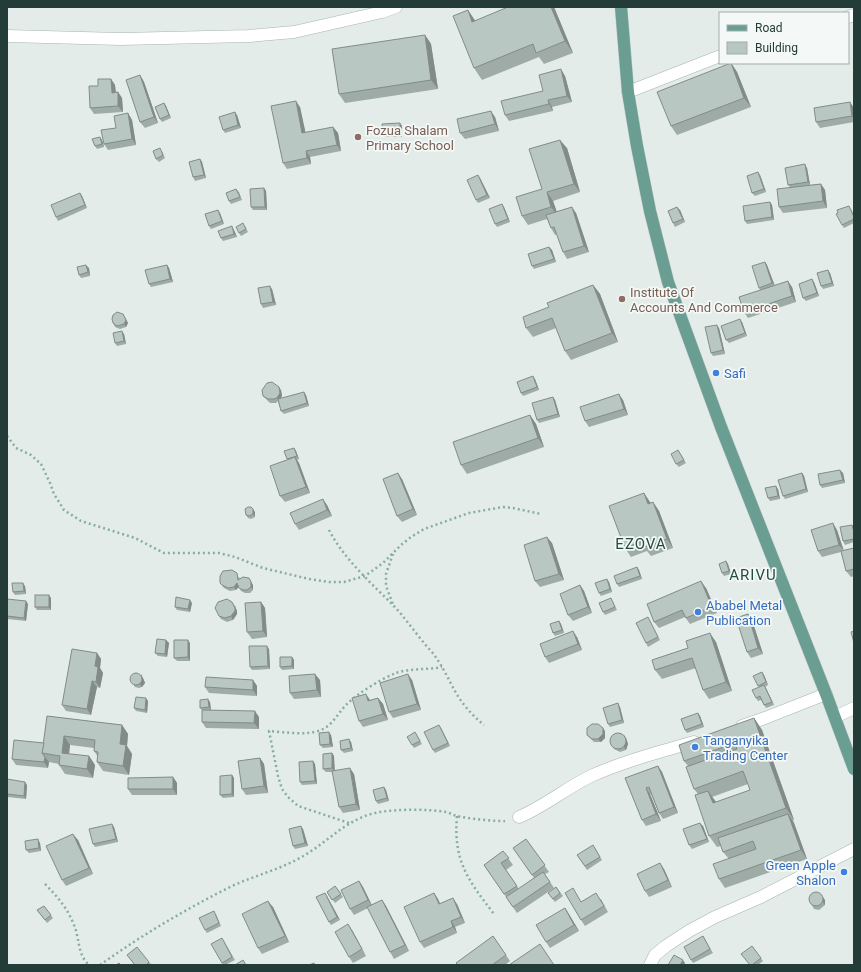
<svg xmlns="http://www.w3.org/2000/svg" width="861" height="972" font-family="Roboto,sans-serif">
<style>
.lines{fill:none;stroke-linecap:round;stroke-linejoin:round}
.minor-casing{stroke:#a7b4b0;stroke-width:13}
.major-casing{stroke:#c2c8c7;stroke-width:13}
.path{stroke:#86ada3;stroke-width:2.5;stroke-dasharray:2 3;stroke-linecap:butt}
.minor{stroke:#fff;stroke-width:12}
.major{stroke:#6b9e93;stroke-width:12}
.wall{fill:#9faba7;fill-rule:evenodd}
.shaded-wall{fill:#828b88}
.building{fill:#b9c7c2;stroke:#828b88}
.education-dot{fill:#8d6e63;stroke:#f4f9f7;stroke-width:1.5}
.shop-dot{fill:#3f7fe0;stroke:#f4f9f7;stroke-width:1.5}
.labels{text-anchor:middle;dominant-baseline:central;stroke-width:3.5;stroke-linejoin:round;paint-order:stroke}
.education-label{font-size:13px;fill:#785e54;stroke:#f4f9f7;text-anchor:start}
.shop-label{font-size:13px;fill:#366cbe;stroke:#f4f9f7;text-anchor:start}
.quarter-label{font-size:15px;letter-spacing:1px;fill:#224d44;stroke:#f4f9f7}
</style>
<rect width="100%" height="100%" fill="#e4ece9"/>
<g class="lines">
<defs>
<g id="minor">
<path d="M848,17L854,15"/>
<path d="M7,36L121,39L249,36L294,32L382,12L396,7"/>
<path d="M628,92L720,56"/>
<path d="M835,717L854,708"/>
<path d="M742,726L765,718L826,694"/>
<path d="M519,817C545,806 566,788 591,776C624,761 660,752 694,742"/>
<path d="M650,965L655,955L666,946L689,931L715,917L761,897L854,849"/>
</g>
<path id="major" d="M621,7L628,92L637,146L650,211L668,282L721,427L826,694L854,769"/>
</defs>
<use href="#minor" class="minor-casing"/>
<use href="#major" class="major-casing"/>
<g class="path">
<path d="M7,436L16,448L31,455L41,464L50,483L54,494L64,510L81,521L135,538L164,553H219L235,557L263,568L309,579L329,582H344L365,576L383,563L401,545L411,537L424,529L469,513L503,507L513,508L541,514"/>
<path d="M329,530C344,559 371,583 394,606C407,620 418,637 431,651C442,664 448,679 456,693C463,705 473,716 484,725"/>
<path d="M393,554L386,574V586L394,607"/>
<path d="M457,816C453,861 468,880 494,914"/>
<path d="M349,823L298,806L288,797L282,789L278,776L269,731C284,732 307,736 321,730C333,725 338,713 347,704C358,693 381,679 396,673C411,668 427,670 442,667"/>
<path d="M45,884C57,896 68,909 74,925C80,939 77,954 89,965"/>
<path d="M100,965C142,935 186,909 232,886C256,875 282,869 305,855C330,840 349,817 380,812C398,809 428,809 446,812C450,813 453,815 457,816C463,818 500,822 505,821"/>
</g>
<use href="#minor" class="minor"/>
<use href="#major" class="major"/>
</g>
<g class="wall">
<path d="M554,7L573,53L544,64L539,57L482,80L474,68L468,10L475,21Z"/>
<path d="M425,35L431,44L438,89L345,103L339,94Z"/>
<path d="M731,63L737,72L751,107L677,135L671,126Z"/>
<path d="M140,75L144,82L158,123L145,128L140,122Z"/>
<path d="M565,76L572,102L552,107L553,111L509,121L505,115L543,91Z"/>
<path d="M111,79L115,85L116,92H118L122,98L123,112L94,114L90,108L98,86Z"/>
<path d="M164,103L166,106L171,118L162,122L160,119Z"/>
<path d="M300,107L305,133L333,127L338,133L341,151L310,157L311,164L287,169L283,163Z"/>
<path d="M854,108V122L820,128L816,122Z"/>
<path d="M128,113L132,120L136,145L108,150L104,144L116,128Z"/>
<path d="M237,115L241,128L225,133L223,130Z"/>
<path d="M495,117L499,131L465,139L460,133Z"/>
<path d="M402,126V137H385L383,134Z"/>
<path d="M100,137L102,140L104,147L97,149L95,146Z"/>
<path d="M567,148L580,192L553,201L557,212L576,213L589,252L567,259L563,252L557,234L555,235L551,228L547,219L528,225L522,216L542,189Z"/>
<path d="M162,151L165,158L159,162L156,159Z"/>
<path d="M200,159L202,162L206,178L195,181L193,177Z"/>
<path d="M807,168L810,185L821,184L825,190L827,208L783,213L779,207L790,187L788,185Z"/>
<path d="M760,175L766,192L755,196L752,193Z"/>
<path d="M480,178L490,198L478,203L476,200Z"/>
<path d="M264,188L266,191L267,210H253L251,207Z"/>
<path d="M236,189L239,192L242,200L231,204L229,201Z"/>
<path d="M82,196L87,208L58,221L56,217Z"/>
<path d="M770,202L772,205L774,220L747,224L745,221Z"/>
<path d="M504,207L510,222L497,227L495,224Z"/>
<path d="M851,209L854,215V223L844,228L842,225Z"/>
<path d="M680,210L685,222L675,227L673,223Z"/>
<path d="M220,213L224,224L211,229L209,226Z"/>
<path d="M245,226L248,232L241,236L239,233Z"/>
<path d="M234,230L237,237L223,241L221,238Z"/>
<path d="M549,247L552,250L556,262L534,269L532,266Z"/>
<path d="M765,262L767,265L774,286L792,287L796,302L748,318L744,312L760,290L759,288Z"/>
<path d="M167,265L169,268L173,282L151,287L149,284Z"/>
<path d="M89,268L90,276L81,278L79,275Z"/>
<path d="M830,273L834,286L823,289L821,286Z"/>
<path d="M814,282L819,296L806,301L803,298Z"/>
<path d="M593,285L600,294L618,342L571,360L565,351L556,328L533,337L526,328L549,307Z"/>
<path d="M272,289L276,305L263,308L261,304Z"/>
<path d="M123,314L128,323L126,327L120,329L115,327L113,323Z"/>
<path d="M742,322L747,336L729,343L726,340Z"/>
<path d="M719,328L725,354L713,356L711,353Z"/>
<path d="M124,334L126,344L117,346L115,343Z"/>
<path d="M535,379L539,390L523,396L521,393Z"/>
<path d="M281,390L282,396L280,399L306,395L309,406L284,414L281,411L278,401L276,403H270L263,396Z"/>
<path d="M553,397L555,400L560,417L539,423L537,420Z"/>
<path d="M623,400L628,415L589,427L585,421Z"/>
<path d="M530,415L536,424L544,447L467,474L461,465Z"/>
<path d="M294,448L296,451L299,459L297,460L299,463L310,493L285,502L280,496L287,460Z"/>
<path d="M678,450L686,463L679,467L676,464Z"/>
<path d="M802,473L804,476L808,492L785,499L783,496Z"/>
<path d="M843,473L845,483L822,488L820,485Z"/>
<path d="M402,479L417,515L402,522L397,516Z"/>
<path d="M778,489L780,499L770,501L768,498Z"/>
<path d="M644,493L650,503L653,502L659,511L673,548L651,556L647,551L631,557L625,548Z"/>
<path d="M327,505L332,516L299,530L295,524Z"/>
<path d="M255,512V517L251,519L248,518L246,515Z"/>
<path d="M852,525L854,527V542L845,545L843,541Z"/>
<path d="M837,530L843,551L854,548V576L851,577L846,571L841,552L822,557L818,551Z"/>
<path d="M552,543L564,580L540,587L535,581Z"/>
<path d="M726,561L728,564L731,574L724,576L722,573Z"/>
<path d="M637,567L639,570L642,579L619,587L617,584Z"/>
<path d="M239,577L240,579L253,585V590L250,593H245L241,591L239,587L236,590L230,591L224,588L220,583Z"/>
<path d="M609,582L612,592L601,596L599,593Z"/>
<path d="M580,585L584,591L592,613L573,621L568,615Z"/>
<path d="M25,586L26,594L15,595L13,592Z"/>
<path d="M706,588L717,613L690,624L685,617L659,628L654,622Z"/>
<path d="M51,598V610H37L35,607Z"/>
<path d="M7,599L28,604L26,621L7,619Z"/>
<path d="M261,602L265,608L267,637L252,639L247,632Z"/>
<path d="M613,602L617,610L605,615L603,612Z"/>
<path d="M192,603L190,612L177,610L175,607Z"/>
<path d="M235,605L237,611V614L233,620L227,622L221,619L219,616Z"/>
<path d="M748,614L752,620L763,654L751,658L747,652Z"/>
<path d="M559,621L561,624L564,633L555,636L553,633Z"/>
<path d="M650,621L660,640L648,647L646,643Z"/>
<path d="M577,637L582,650L549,663L545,657Z"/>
<path d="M166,640L169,643L167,657L158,656L155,653Z"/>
<path d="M716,642L732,691L709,699L703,690L696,668L662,679L655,670Z"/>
<path d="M190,643V661H177L174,658Z"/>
<path d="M269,649L270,669L252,670L250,667Z"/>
<path d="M97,653L101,659L100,668L103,673L100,688L97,687L91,715L66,711L62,705Z"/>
<path d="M292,657L294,660V669L282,670L280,667Z"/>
<path d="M762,672L764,675L768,685L765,687L774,705L766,708L761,700L758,701L756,698L759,687L758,686Z"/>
<path d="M143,678L145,683L142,687L139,688L135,687L133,684Z"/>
<path d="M253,680L257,686V696L209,693L205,687Z"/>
<path d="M320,680L321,697L294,699L290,693Z"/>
<path d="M412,680L421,710L393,718L389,712Z"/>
<path d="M378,698L383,704L388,720L363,727L359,721L370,700Z"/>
<path d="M148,701L147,713L136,711L134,708Z"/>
<path d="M210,702L211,710L259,717V729L206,728L202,722V710L200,708Z"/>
<path d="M620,707L624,723L610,727L608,724Z"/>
<path d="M698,713L700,716L704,727L687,733L685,730Z"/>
<path d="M47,716L122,725L128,734L127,746L132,754L129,775L103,771L97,762L98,757L94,751V748L70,745L69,754L89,756L95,765L93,778L65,774L59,765V764L49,762L48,768L16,765L12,759L44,743Z"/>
<path d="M754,718L762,730L794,820H793L794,823L807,859L725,888L719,879L729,859L723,852L721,846L717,847L709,836L698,794L694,789L688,766L684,761ZM748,784L750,790L716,802L712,797Z"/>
<path d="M441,728L450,746L435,753L433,750Z"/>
<path d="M605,731V738L601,742H594L587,735Z"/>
<path d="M331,735L333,747L323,748L320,745Z"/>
<path d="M417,735L422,744L414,748L412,745Z"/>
<path d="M626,738L628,744L626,750L620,752L614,749L612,746Z"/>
<path d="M351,742L353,751L344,753L341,750Z"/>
<path d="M332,753L334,756V771L354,774L360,810L343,813L339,807L333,772H326L323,769Z"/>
<path d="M260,758L264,764L268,793L246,795L242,789Z"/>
<path d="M313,761L315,764L317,784L302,785L300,782Z"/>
<path d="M658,766L662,772L678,813L663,819L659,813L651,794H650L661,821L646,826L642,820L625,778Z"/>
<path d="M232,775L234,778V797L223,798L220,795Z"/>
<path d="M173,777L177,783V795H132L128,789Z"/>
<path d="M7,779L27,785L26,799L7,797Z"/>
<path d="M384,787L386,790L389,801L378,804L376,801Z"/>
<path d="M703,826L709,842L692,849L689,845Z"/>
<path d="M114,827L118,842L95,847L93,844Z"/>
<path d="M303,829L308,846L295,849L293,846Z"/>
<path d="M526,839L549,872L545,874L554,888L517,913L484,865L503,851L513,865L506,870L519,889L534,878L513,848Z"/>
<path d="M78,840L93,874L66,886L62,880Z"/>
<path d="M40,843L41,851L29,853L26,850Z"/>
<path d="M595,848L602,860L587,870L577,855Z"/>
<path d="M664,869L672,887L649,897L645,891Z"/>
<path d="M359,881L363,887L372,905L382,900L386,906L409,951L394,959L390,952L368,908L354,915L350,909Z"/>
<path d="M335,886L343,897L335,903L327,892Z"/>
<path d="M556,887L563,896L555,902L550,896Z"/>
<path d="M325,893L340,920L331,925L329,922Z"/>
<path d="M434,893L438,899L440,904H457L465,923L455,927L457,933L424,948L420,942Z"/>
<path d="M601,899L608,912L585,926L581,920L582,902Z"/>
<path d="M809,900H825V905L819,910L814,909Z"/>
<path d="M44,906L53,918L47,923L37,910Z"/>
<path d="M273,907L289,942L262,954L258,948Z"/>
<path d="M565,908L579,931L550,948L546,942Z"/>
<path d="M216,914L221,926L207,933L205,930Z"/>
<path d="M352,930L366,956L353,963L349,957Z"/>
<path d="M493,936L510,961L505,965H458Z"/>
<path d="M703,936L713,953L693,963L691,960Z"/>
<path d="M224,941L235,960L225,965H223L222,963Z"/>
<path d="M752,946L763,961L758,965H750Z"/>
<path d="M129,958L149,962L152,965H135Z"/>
</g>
<g class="shaded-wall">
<path d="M551,7H554L573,53L565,41Z"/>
<path d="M468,10L476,22H472Z"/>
<path d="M425,35L431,44L438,89L431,80Z"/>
<path d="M731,63L737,72L751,107L744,98Z"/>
<path d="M561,69L565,76L572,102L567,96Z"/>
<path d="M140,75L144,82L158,123L154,117Z"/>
<path d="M111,79L115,85L116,99L112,93Z"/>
<path d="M118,92L122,98L123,112L118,106Z"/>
<path d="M548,100L552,107L553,111L549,104Z"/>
<path d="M296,101L300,107L307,139L302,133Z"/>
<path d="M850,102L854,108V119L852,116Z"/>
<path d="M164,103L166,106L171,118L169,115Z"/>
<path d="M491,111L495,117L499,131L495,124Z"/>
<path d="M235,112L237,115L241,128L238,125Z"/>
<path d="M128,113L132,120L136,145L132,139Z"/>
<path d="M400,123L402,126V137L400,134Z"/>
<path d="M333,127L338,133L341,151L337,145Z"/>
<path d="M100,137L102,140L104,147L102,144Z"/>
<path d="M560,140L567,148L580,192L574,184Z"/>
<path d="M306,151L310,157L311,164L307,158Z"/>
<path d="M200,159L202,162L206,178L204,175Z"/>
<path d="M805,164L807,168L810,185L808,182Z"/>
<path d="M758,172L760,175L766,192L764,189Z"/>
<path d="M478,175L480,178L490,198L487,195Z"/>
<path d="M821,184L825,190L827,208L823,201Z"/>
<path d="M264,188L266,191L267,210L265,207Z"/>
<path d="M547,192L553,201L558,216L551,207Z"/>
<path d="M80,193L82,196L87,208L85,205Z"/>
<path d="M770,202L772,205L774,220L772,217Z"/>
<path d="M502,204L504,207L510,222L508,219Z"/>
<path d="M572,207L576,213L589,252L584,246Z"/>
<path d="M677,207L680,210L685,222L683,219Z"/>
<path d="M218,210L220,213L224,224L222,221Z"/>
<path d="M232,226L234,230L237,237L234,234Z"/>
<path d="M549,247L552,250L556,262L554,259Z"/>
<path d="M765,262L767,265L775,286L772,283Z"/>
<path d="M86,265L89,268L90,276L88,272Z"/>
<path d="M167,265L169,268L173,282L170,279Z"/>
<path d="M828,270L830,273L834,286L832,283Z"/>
<path d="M812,279L814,282L819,296L817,293Z"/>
<path d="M788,281L792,287L796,302L792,296Z"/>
<path d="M593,285L600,294L618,342L612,333Z"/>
<path d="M270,286L272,289L276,305L273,302Z"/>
<path d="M123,314L128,323L126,327L124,324Z"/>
<path d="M740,319L742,322L747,336L745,333Z"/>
<path d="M717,325L719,328L725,354L723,350Z"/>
<path d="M122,331L124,334L126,344L124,341Z"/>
<path d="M533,376L535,379L539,390L537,387Z"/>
<path d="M279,387L281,390L282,396L279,401L277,398Z"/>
<path d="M304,392L306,395L309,406L307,403Z"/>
<path d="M619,394L623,400L628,415L624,409Z"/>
<path d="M553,397L555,400L560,417L558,414Z"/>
<path d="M530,415L536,424L544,447L538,438Z"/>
<path d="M294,448L296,451L299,459L297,456Z"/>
<path d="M295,457L299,463L310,493L306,487Z"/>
<path d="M840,470L843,473L845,483L843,480Z"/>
<path d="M398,473L402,479L417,515L413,509Z"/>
<path d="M802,473L804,476L808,492L806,489Z"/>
<path d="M776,486L778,489L780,499L778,496Z"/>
<path d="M644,493L650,502L654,513L648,504Z"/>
<path d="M323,499L327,505L332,516L327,510Z"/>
<path d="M653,502L659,511L673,548L667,539Z"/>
<path d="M253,509L255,512V517L253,514Z"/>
<path d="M833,523L837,530L844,551L839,545Z"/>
<path d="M547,537L552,543L564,580L559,574Z"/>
<path d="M726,561L728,564L731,574L729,571Z"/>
<path d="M637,567L639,570L642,579L640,576Z"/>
<path d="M249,578L253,585V590L251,587Z"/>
<path d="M607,579L609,582L612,592L610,589Z"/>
<path d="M701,581L706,588L717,613L712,607Z"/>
<path d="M23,583L25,586L26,594L24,591Z"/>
<path d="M237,583L239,586L236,590L234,587Z"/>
<path d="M580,585L584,591L592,613L588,607Z"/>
<path d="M49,595L51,598V610L49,607Z"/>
<path d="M190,600L192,603L190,612L188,609Z"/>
<path d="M26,601L28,604L26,621L24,618Z"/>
<path d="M232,602L237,611V614L233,620L231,616Z"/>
<path d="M261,602L265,608L267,637L263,631Z"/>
<path d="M748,614L752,620L763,654L758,648Z"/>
<path d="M559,621L561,624L564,633L562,630Z"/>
<path d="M573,631L577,637L582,650L578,644Z"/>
<path d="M710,633L716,642L732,691L726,682Z"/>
<path d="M166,640L169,643L167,657L165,654Z"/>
<path d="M188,640L190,643V661L188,657Z"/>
<path d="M267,646L269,649L270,669L268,666Z"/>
<path d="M97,653L101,659L100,668L103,673L100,688L96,682L95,666Z"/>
<path d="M292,657L294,660V669L292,666Z"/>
<path d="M762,672L764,675L768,685L766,682Z"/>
<path d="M141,674L143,678L145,683L142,687L140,684Z"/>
<path d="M315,674L320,680L321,697L317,690Z"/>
<path d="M408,674L412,680L421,710L417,704Z"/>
<path d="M253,680L257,686V696L253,690Z"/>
<path d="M92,681L97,687L91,715L87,709Z"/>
<path d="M764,685L766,688L774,705L772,702Z"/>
<path d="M366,694L370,700L368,701Z"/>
<path d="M146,698L148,701L147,713L145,710Z"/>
<path d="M378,698L383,704L388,720L383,714Z"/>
<path d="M208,699L210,702L211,711L209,707Z"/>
<path d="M618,703L620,707L624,723L622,720Z"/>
<path d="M255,711L259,717V729L254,723Z"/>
<path d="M698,713L700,716L704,727L702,724Z"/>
<path d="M754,718L762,730L794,820L786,808Z"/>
<path d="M122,725L128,734L127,746L132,754L129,775L123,766L120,744Z"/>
<path d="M439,725L441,728L450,746L448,743Z"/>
<path d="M603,728L605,731V738L601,742L598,739Z"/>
<path d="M329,732L331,735L333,747L330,744Z"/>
<path d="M624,735L626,738L628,744L626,750L624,747Z"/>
<path d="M64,736L70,745L68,762L62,753Z"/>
<path d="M349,739L351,742L353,751L351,748Z"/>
<path d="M332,753L334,756L335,772L332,768Z"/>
<path d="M89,756L95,765L93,778L87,769Z"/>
<path d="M45,757L49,762L48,768L44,762Z"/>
<path d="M260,758L264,764L268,793L264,786Z"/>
<path d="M313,761L315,764L317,784L315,781Z"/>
<path d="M658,766L662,772L678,813L674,807Z"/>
<path d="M350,768L354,774L360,810L356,804Z"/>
<path d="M232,775L234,778V797L232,794Z"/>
<path d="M173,777L177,783V795L173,789Z"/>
<path d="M25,782L27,785L26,799L24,796Z"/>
<path d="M384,787L386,790L389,801L387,798Z"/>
<path d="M646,788L650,794L661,821L656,814Z"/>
<path d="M708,791L716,802L713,803Z"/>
<path d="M788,814L794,823L807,859L801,850Z"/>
<path d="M700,823L703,826L709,842L707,839Z"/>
<path d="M112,824L114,827L118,842L116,839Z"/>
<path d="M301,826L303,829L308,846L305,843Z"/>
<path d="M73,834L78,840L93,874L89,868Z"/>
<path d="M38,839L40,843L41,851L39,848Z"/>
<path d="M660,863L664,869L672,887L668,880Z"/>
<path d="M359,881L363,887L372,906L368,900Z"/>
<path d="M325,893L327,896L340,920L337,917Z"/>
<path d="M434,893L438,899L443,910L439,904Z"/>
<path d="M823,897L825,900V905L823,902Z"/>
<path d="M453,898L457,904L465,923L461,917Z"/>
<path d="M382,900L386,906L409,951L405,945Z"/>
<path d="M268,901L273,907L289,942L285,936Z"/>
<path d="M565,908L569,914L579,931L574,925Z"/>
<path d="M451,921L455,927L457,933L453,927Z"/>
<path d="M348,924L352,930L366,956L362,949Z"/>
<path d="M683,960L685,963L684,965H680Z"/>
</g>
<g class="building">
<path d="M508,7H551L565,41L536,53L533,44L474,68L453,16L468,10L472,22Z"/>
<path d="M425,35L431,80L339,94L332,49Z"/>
<path d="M731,63L744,98L671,126L657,92Z"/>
<path d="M561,69L567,96L548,100L549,104L505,115L501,101L543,91L539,75Z"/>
<path d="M140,75L154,117L140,122L126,80Z"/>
<path d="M98,79H111L112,93L118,92V106L90,108L89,86H98Z"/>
<path d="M296,101L302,133L333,127L337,145L306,151L307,158L283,163L271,106Z"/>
<path d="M850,102L852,116L816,122L814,108Z"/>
<path d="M164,103L169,115L160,119L155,107Z"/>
<path d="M491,111L495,124L460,133L457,119Z"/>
<path d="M235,112L238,125L223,130L219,117Z"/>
<path d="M128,113L132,139L104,144L101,130L116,128L114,116Z"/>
<path d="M400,123V134H383L382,124Z"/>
<path d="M100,137L102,144L95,146L92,139Z"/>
<path d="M560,140L574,184L547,192L551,207L522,216L516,197L542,189L529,149Z"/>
<path d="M160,148L163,155L156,159L153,151Z"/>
<path d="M200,159L204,175L193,177L189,162Z"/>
<path d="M805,164L808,182L788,185L785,168Z"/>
<path d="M758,172L764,189L752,193L747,176Z"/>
<path d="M478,175L487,195L476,200L467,180Z"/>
<path d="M821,184L823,201L779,207L777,189Z"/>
<path d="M264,188L265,207H251L250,189Z"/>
<path d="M236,189L240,197L229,201L226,193Z"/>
<path d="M80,193L85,205L56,217L51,205Z"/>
<path d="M770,202L772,217L745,221L743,206Z"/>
<path d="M502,204L508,219L495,224L489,209Z"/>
<path d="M849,206L854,217V219L842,225L836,214L838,213L837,210Z"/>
<path d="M572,207L584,246L563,252L554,227L551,228L546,215Z"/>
<path d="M677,207L683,219L673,223L668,211Z"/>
<path d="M218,210L222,221L209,226L205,214Z"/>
<path d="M243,223L246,229L239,233L236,227Z"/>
<path d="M232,226L234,234L221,238L218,231Z"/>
<path d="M549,247L554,259L532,266L528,254Z"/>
<path d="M765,262L772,283L759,288L752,266Z"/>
<path d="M86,265L88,272L79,275L77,267Z"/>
<path d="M167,265L170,279L149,284L145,270Z"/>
<path d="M828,270L832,283L821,286L817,273Z"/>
<path d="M812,279L817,293L803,298L799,284Z"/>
<path d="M788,281L792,296L744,312L739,297Z"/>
<path d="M593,285L612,333L565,351L552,318L526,328L523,317L549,307L547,303Z"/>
<path d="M270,286L273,302L261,304L258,288Z"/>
<path d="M117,312L123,314L126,320L124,324L117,326L113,323L112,319L113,315Z"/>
<path d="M740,319L745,333L726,340L721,326Z"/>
<path d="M717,325L723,350L711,353L705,327Z"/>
<path d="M122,331L124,341L115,343L113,333Z"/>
<path d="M533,376L537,387L521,393L517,382Z"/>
<path d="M272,382L279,387L280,393L277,398L274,399H268L263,396L262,390L267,383Z"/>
<path d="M304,392L307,403L281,411L278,399Z"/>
<path d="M619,394L624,409L585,421L580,407Z"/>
<path d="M553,397L558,414L537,420L532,403Z"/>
<path d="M530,415L538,438L461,465L453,442Z"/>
<path d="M294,448L297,456L287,459L284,451Z"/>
<path d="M678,450L684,460L676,464L671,454Z"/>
<path d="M295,457L306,487L280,496L270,466Z"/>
<path d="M840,470L843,480L820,485L818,474Z"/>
<path d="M398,473L413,509L397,516L383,479Z"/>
<path d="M802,473L806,489L783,496L778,480Z"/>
<path d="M776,486L778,496L768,498L765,488Z"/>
<path d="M644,493L648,504L653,502L667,539L644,547L642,541L625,548L609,506Z"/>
<path d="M323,499L327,510L295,524L290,513Z"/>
<path d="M248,507H251L253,509V514L249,516L246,515L245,509Z"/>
<path d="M833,523L839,545L818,551L811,530Z"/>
<path d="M852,525L854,532V539L843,541L840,527Z"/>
<path d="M547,537L559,574L535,581L524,545Z"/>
<path d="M854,548V569L846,571L841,551Z"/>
<path d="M726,561L729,571L722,573L719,564Z"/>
<path d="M637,567L640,576L617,584L614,576Z"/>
<path d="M232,570L237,573L238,580L243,577L249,578L251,582V587L247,590H243L239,588L237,583L234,587L228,588L222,585L220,583V576L223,571Z"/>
<path d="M607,579L610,589L599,593L595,583Z"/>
<path d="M701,581L712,607L686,618L682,610L654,622L647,604Z"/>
<path d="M12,583H23L24,591L13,592Z"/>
<path d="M580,585L588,607L568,615L560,594Z"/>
<rect x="35" y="595" width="14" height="12"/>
<path d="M176,597L190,600L188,609L175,607Z"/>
<path d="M611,598L615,607L603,612L599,603Z"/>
<path d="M7,599L26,601L24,618L7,616Z"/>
<path d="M227,599L232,602L235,608V611L231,616L225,618L219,616L215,608L218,602Z"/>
<path d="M261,602L263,631L247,632L245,603Z"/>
<path d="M748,614L758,648L747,652L736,618Z"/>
<path d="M648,617L658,637L646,643L636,623Z"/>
<path d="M559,621L562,630L553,633L550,624Z"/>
<path d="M573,631L578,644L545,657L540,644Z"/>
<path d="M854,631V643L851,632Z"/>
<path d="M710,633L726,682L703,690L692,658L655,670L652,660L688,648L686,641Z"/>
<path d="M157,639L166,640L165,654L155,653Z"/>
<path d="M174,640H188V657L174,658Z"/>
<path d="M249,646H267L268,666L250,667Z"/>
<path d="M72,649L97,653L95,666L98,667L96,682L92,681L87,709L62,705Z"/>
<path d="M280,657H292V666L280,667Z"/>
<path d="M762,672L766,682L758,686L753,676Z"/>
<circle cx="136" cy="679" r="6"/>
<path d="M315,674L317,690L290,693L289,676Z"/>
<path d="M408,674L417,704L389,712L380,683Z"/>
<path d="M206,677L253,680V690L205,687Z"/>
<path d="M764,685L772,702L764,705L760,696L756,698L752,690Z"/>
<path d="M366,694L368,701L378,698L383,714L359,721L352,698Z"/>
<path d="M136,697L146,698L145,710L134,708Z"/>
<path d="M208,699L209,707L200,708V700Z"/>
<path d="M618,703L622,720L608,724L603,708Z"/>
<path d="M202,710L255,711L254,723L202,722Z"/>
<path d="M698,713L702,724L685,730L681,719Z"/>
<path d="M47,716L122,725L120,744L126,745L123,766L97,762L98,752L94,751L95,740L64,736L62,753L89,756L87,769L59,765L60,756L42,753Z"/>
<path d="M754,718L786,808L709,836L695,795L708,791L713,803L750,790L743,771L694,789L686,767L737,749L735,743L684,761L679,745Z"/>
<path d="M592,724H598L603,728V734L598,739H592L587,735V728Z"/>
<path d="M439,725L448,743L433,750L424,732Z"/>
<path d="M329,732L330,744L320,745L319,733Z"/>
<path d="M415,732L420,741L412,745L407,737Z"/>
<circle cx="618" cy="741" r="8"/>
<path d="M349,739L351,748L341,750L340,741Z"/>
<path d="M14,740L44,743L42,753L45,757L44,762L12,759Z"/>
<path d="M332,753V768L323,769V754Z"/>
<path d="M260,758L264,786L242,789L238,761Z"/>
<path d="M313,761L315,781L300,782L299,762Z"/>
<path d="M658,766L674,807L659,813L649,787L646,788L656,814L642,820L625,778Z"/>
<path d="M350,768L356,804L339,807L332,771Z"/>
<path d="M232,775V794L220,795V776Z"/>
<path d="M173,777V789H128V778Z"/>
<path d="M7,779L25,782L24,796L7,794Z"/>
<path d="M384,787L387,798L376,801L373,790Z"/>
<path d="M788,814L801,850L719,879L713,864L756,849L753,841L723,852L718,838Z"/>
<path d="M700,823L707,839L689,845L683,829Z"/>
<path d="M112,824L116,839L93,844L89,829Z"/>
<path d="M301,826L305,843L293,846L289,829Z"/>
<path d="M73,834L89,868L62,880L46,846Z"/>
<path d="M38,839L39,848L26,850L25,841Z"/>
<path d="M526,839L545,865L532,875L513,848Z"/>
<path d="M593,845L600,857L585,866L577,855Z"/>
<path d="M503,851L509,858L501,863L517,886L504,894L484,865Z"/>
<path d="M660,863L668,880L645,891L637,874Z"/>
<path d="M543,872L550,882L513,907L506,897Z"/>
<path d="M359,881L368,900L350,909L341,890Z"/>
<path d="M335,886L341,894L332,900L327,892Z"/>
<path d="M556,887L560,893L553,899L548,893Z"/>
<path d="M573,888L581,902L596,893L604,906L581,920L565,893Z"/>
<circle cx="816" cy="899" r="7"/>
<path d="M325,893L337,917L329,922L316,897Z"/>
<path d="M434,893L439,904L453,898L461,917L451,921L453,927L420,942L404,907Z"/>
<path d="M382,900L405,945L390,952L367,907Z"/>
<path d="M268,901L285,936L258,948L242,914Z"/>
<path d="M44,906L51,915L45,920L37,910Z"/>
<path d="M565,908L574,925L546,942L536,925Z"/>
<path d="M214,911L219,923L205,930L199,918Z"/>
<path d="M348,924L362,949L349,957L335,932Z"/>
<path d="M493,936L506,955L492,965H458L456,963Z"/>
<path d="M703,936L710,949L691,960L684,947Z"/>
<path d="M222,938L232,957L222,963L211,944Z"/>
<path d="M540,944L554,965H509Z"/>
<path d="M752,946L761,958L752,965H750L741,954Z"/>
<path d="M137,947L149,962L146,965H135L127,955Z"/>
<path d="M674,955L683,960L680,965H668Z"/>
<path d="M243,960L246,965H235Z"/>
<path d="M119,963L121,965H116Z"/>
<path d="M314,963L315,965H309Z"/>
</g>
<g class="education-dot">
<circle cx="358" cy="137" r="4"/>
<circle cx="622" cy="299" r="4"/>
</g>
<g class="shop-dot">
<circle cx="716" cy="373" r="4"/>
<circle cx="698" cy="612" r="4"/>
<circle cx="695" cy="747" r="4"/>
<circle cx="844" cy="872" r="4"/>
</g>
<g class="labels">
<g class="education-label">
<text x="366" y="130">Fozua Shalam<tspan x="366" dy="15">Primary School</tspan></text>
<text x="630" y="292">Institute Of<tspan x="630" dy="15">Accounts And Commerce</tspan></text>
</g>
<g class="shop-label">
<text x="724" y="373">Safi</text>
<text x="706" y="605">Ababel Metal<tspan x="706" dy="15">Publication</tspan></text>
<text x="703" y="740">Tanganyika<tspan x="703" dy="15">Trading Center</tspan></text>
<text x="836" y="865" text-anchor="end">Green Apple<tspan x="836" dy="15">Shalon</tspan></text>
</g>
<g class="quarter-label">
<text x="641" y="544">EZOVA</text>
<text x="753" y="575">ARIVU</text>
</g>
</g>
<rect width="861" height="972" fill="none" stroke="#243c37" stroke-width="16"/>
<rect x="719" y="12" width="130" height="52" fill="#f4f9f7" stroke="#a1adaa"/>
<rect x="727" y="25" width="20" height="6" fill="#6b9e93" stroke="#a1adaa"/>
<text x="755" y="32" font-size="12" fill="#243c37">Road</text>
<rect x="727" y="42" width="20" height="12" fill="#b9c7c2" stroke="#a1adaa"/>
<text x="755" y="52" font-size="12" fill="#243c37">Building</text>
</svg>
